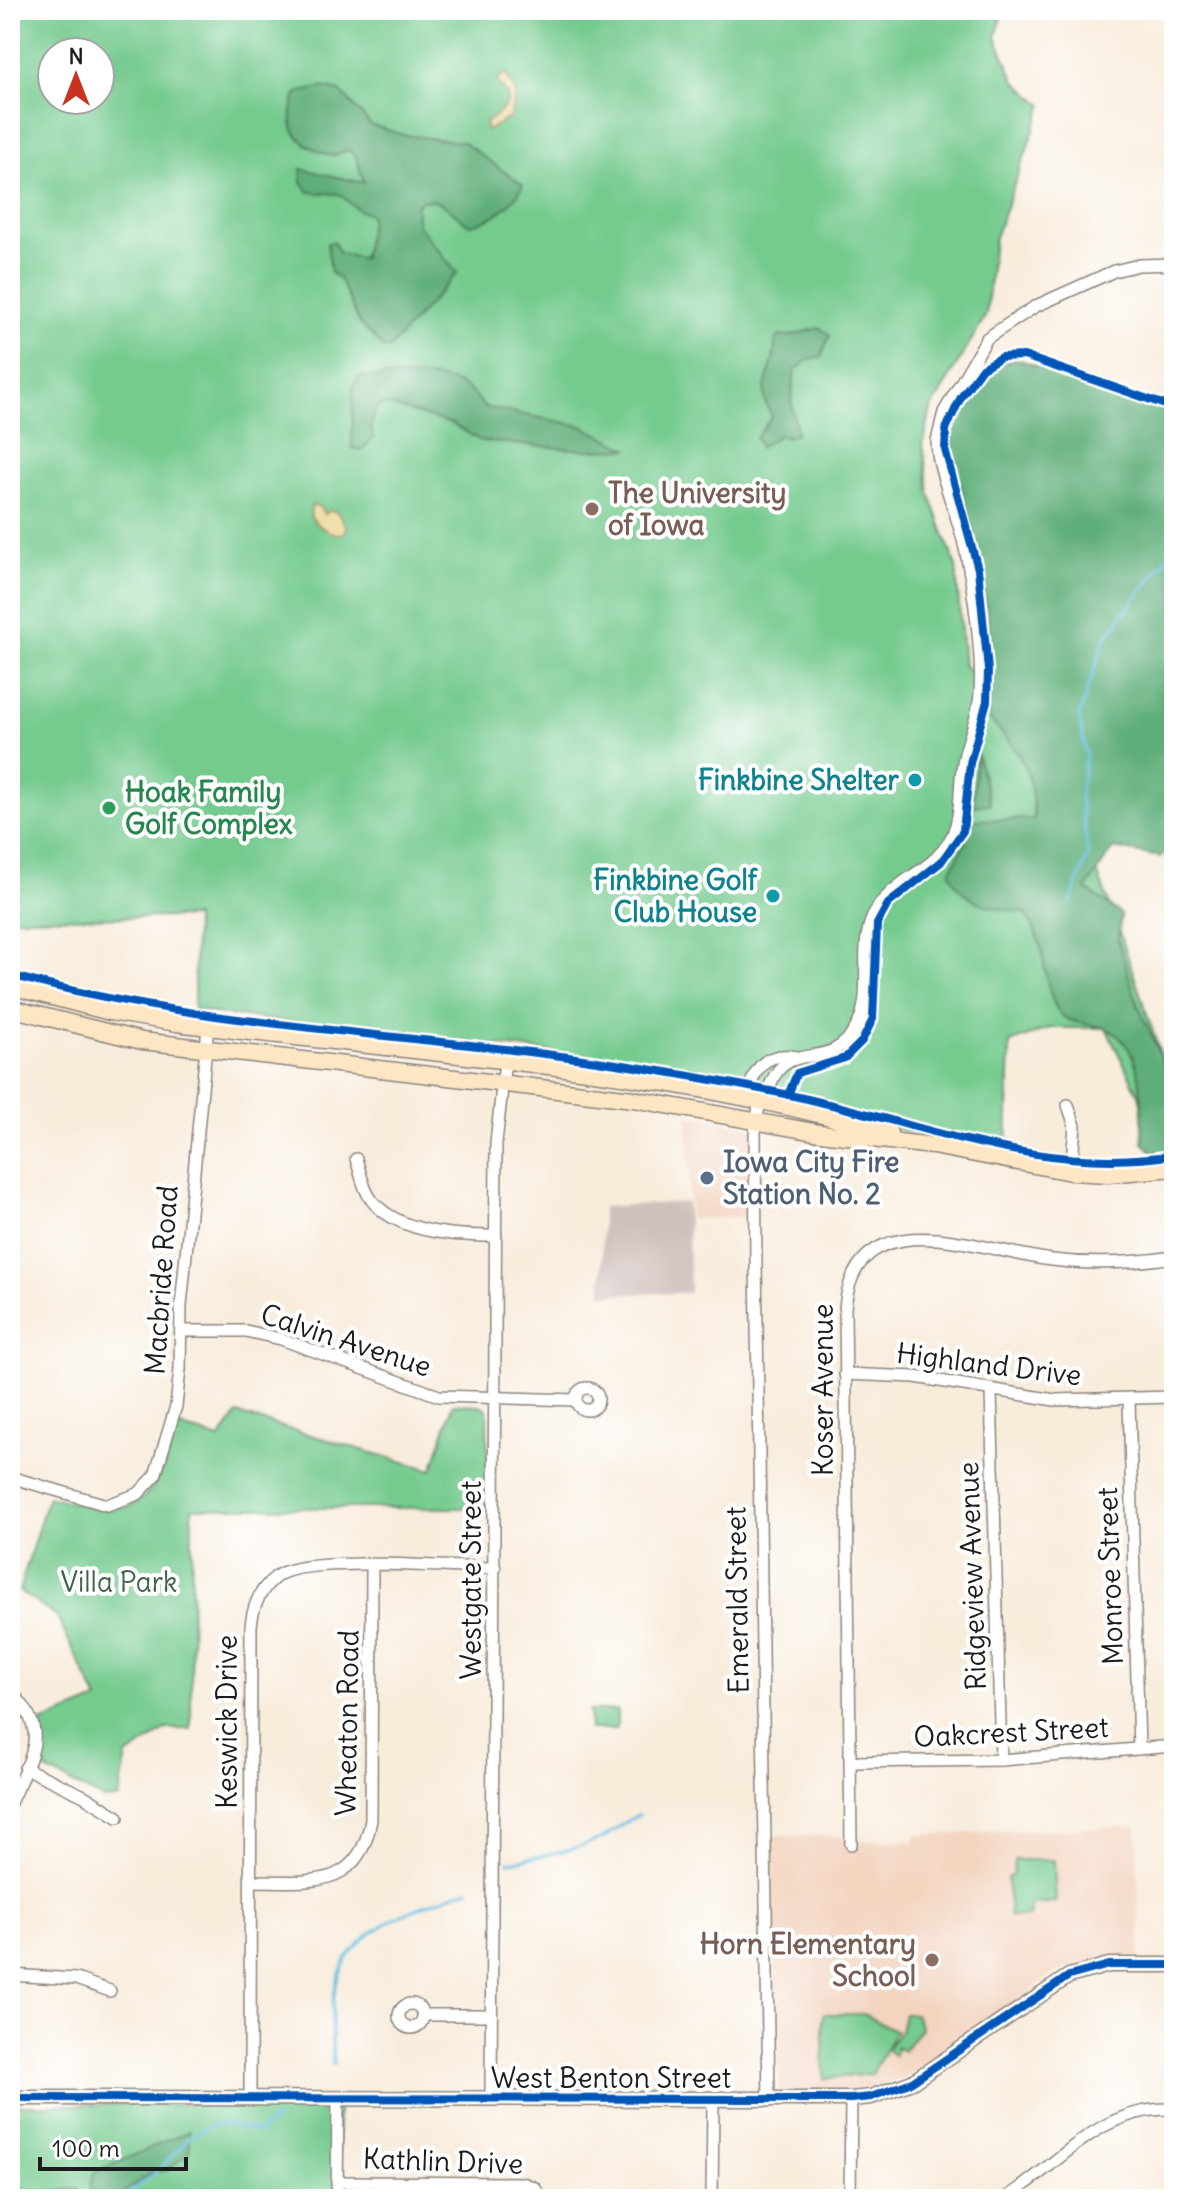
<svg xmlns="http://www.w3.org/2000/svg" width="1184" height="2209" font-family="Delius,sans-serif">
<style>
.built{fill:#f3d4bf}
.industrial{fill:#cfc0bb}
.green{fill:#74ca8e;stroke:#487355;stroke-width:2;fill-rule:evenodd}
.forest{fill:#5fae79;stroke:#3e654a;stroke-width:2}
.sand{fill:#eeda9e;stroke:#857b5d;stroke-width:2}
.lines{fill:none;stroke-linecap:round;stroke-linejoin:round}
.stream{stroke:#61bedf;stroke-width:3}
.minor-casing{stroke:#8a847c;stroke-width:14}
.tertiary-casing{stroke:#8a847c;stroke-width:17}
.secondary-casing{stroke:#8a847c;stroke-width:19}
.minor{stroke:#fff;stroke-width:11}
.tertiary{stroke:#fff;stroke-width:14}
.secondary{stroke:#fce6c4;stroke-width:16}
.cycleway-casing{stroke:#fff;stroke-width:13}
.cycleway{stroke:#0057b8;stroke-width:8}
.education-dot{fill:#8d6e63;stroke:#fff;stroke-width:3}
.culture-dot{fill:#0f9aa8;stroke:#fff;stroke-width:3}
.leisure-dot{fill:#2e9e5b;stroke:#fff;stroke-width:3}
.service-dot{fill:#5c6f8a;stroke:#fff;stroke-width:3}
.labels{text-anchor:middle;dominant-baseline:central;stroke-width:8;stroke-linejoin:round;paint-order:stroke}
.education-label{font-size:28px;font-weight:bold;fill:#785e54;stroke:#fff;text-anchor:start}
.culture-label{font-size:28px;font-weight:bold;fill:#0d838f;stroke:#fff;text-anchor:end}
.leisure-label{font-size:28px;font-weight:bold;fill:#27864d;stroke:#fff;text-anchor:start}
.service-label{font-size:28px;font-weight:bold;fill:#4e5e75;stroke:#fff;text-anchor:start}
.street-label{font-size:28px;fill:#1c1c1c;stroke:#fff}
.park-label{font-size:28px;fill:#3f624a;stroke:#fff}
</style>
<rect width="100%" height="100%" fill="#fff"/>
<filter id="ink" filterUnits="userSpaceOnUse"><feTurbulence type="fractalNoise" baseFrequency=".0125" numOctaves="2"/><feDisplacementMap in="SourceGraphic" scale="16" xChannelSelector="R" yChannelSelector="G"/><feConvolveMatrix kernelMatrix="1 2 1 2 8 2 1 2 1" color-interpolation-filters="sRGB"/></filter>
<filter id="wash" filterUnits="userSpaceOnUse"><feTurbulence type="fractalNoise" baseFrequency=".006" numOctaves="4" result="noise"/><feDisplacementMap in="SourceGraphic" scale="32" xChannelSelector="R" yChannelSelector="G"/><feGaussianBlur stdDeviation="1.8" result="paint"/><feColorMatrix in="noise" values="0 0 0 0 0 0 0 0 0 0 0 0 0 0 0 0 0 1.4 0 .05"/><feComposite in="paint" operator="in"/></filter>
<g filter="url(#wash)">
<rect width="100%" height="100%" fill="#f8ecdb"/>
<g class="built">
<path d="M688,1115L755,1128L756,1216L690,1219Z"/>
<path d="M1137,1826L1140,1957L1097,1959L1054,1973L957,2046L902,2079L863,2091L836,2094L779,2091L770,1836H858L859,1841H914L915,1835Z"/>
</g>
<path class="industrial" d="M687,1202L690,1293L602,1294V1207Z"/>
<g class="green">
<path d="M10,10H1004L996,37L1015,81L1043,105L994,240L986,315L931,409L923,445L929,492L956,567L964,667L1029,689L1117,925L1174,1094V1160L1118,1167L1082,1164L1153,1160L1139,1095L1106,1028H1050L1010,1043L1007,1150L1061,1162L941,1141L687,1072L519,1048L194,1011L195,917L10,918ZM52,52H100V100H52Z"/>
<path d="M453,1404L480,1405L487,1409L488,1508H192L191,1729H167L127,1756L119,1798L105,1800L38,1766C34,1753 44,1738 41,1723L98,1700L57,1617L19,1591L48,1496C134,1521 152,1513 177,1426L220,1439L237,1414L432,1470Z"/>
<path d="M617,1710V1729H590L589,1711Z"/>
<path d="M1014,1860H1054L1056,1902L1030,1904L1029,1917H1010L1007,1878L1013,1874Z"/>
<path d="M823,2014H864L896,2031L872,2074L824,2079Z"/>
<path d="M904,2014H915L921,2028L903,2051L897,2047L894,2056L887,2049L900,2032Z"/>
<path d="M338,2104L337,2199H10V2105Z"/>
</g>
<g class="forest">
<path d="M323,87L340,91L371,125L404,135L463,142L523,185C515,204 491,221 470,225C455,216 437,191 417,204V224L457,273L389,349L384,348L360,324L340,280L331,273L327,243L334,242L339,253L364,259C363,245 371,233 370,214L358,210L339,194L309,192L302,182L301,169L364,183L356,156L348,150L333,156C299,146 282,130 297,93Z"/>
<path d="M820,328L830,335L821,357L806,361L795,371L791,400L797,433L787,437L779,435L760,447L756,438L772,416C753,387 777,371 775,341L780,336C795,338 804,330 820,328Z"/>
<path d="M1016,359L1174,410V844L1160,857L1113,848L1086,889L1121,914L1118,940L1138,1005L1174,1087V1150L1154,1153L1143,1143C1141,1115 1144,1082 1133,1057C1111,1008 1069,1037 1055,1006C1040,972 1049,949 1025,913C993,907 963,906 950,872L966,841L972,820L1034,819C1032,769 1023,755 989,719L992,662L981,560L948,441L953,420L968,393L994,364Z"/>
<path d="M418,376C449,379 467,381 484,407L582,426L629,449L585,450L481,441L452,424L387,405L377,407L371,424L373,439L361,450L352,448L353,387L359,377Z"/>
<path d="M976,751L990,804L973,806Z"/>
<path d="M189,2131V2153L168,2170L150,2173L115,2199H98L89,2187L94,2173Z"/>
<path d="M10,2182C30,2199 54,2192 78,2188L79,2199H10Z"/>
</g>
<g class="sand">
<path d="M506,74L516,93L510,117L487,131L485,123C492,118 509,108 508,97C507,90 499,87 497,80Z"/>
<path d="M312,505L320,507L324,514L330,510L337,512L346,526L344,533C332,537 315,525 310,515Z"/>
</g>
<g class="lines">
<g class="stream">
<path d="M1070,904L1088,855L1080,795L1086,754L1079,715L1105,638L1174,549"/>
<path d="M509,1862C540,1856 573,1851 602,1838C615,1832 625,1820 639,1815"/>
<path d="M333,2065C332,2033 328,1996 343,1966C362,1924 429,1903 469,1889"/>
<path d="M122,2199L163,2166L189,2137L211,2125L222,2123L259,2132L277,2118"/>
</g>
</g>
</g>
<g filter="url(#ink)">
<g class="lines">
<defs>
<g id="minor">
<path d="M747,1097C754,1068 765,1051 797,1057"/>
<path d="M760,1099L755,1133L756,1261L769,2101"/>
<path d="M766,1101C780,1029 827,1079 856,1028C875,995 857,951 873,916C890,880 932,873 950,840C963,817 958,789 963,763C967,739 979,717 980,693C983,655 973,585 965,548C958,516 944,487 938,455L937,441L944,412L987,338L1036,306L1114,271L1139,265L1174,264"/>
<path d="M1068,1105L1075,1126L1071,1172"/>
<path d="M356,1159C361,1174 364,1194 376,1205C405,1234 459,1236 496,1236"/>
<path d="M181,1331H246L281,1339L439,1396L576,1400"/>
<path d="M845,1374L915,1377L1055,1400L1174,1397"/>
<circle cx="587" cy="1399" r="11"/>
<path d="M991,1391L1001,1760"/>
<path d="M1129,1401L1139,1749"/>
<path d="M10,1477L107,1505L138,1494L155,1476L176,1406L180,1370L181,1306L208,1027"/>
<path d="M10,1691C53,1732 30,1757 10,1803"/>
<path d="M851,1762L1001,1760L1174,1746"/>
<path d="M25,1768L84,1796L118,1817"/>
<path d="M851,1844L845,1308C856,1195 983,1252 1052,1260C1092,1265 1134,1263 1174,1257"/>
<path d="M251,1881C309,1881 359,1891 371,1820L372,1566"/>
<path d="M10,1975L76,1979L110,1991"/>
<circle cx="411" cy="2016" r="12"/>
<path d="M423,2015H490"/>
<path d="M250,2098L251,1626C253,1605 261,1586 280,1574C311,1556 452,1568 495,1568"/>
<path d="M491,2099L496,1143L505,1061"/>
<path d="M337,2182L523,2183L535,2188L541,2199"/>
<path d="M337,2199L338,2098"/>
<path d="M712,2199L713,2101"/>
<path d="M850,2199L851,2099"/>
<path d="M1004,2199C1062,2163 1100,2106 1174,2109"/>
</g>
<path id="tertiary" d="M10,2098L851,2099L871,2097L912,2082L1069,1976L1109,1965H1174"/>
<g id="secondary">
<path d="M10,986L110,1012L177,1023C415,1054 658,1065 889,1133"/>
<path d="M10,1008L142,1041L633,1099L820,1133L933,1146L1071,1172L1108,1174L1174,1168"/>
</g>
</defs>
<use href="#minor" class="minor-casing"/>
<use href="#tertiary" class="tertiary-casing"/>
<use href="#secondary" class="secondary-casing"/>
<use href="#minor" class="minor"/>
<use href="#tertiary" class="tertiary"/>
<use href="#secondary" class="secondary"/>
<defs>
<g id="cycleway">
<path d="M10,975C222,1033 444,1033 660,1071C713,1080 767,1089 820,1102C939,1130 1049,1175 1174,1155"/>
<path d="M788,1095L797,1073L845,1058L862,1041L873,1019L877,924L888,904L941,862L963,831L970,763L987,701L988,670L978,569L945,450L946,429L961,397L982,368L1001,357L1024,356L1174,408"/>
<path d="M10,2098L851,2099L871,2097L912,2082L1069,1976L1109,1965H1174"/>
</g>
</defs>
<use href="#cycleway" class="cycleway-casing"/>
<use href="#cycleway" class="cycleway"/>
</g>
</g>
<g class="education-dot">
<circle cx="592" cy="509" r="8"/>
<circle cx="932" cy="1960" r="8"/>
</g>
<g class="culture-dot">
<circle cx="915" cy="780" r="8"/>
<circle cx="773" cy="896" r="8"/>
</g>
<circle class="leisure-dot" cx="109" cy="808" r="8"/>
<circle class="service-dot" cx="707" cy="1178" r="8"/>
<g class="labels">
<g class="education-label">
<text x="608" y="493">The University<tspan x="608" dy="32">of Iowa</tspan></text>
<text x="916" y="1944" text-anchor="end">Horn Elementary<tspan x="916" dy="32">School</tspan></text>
</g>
<g class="culture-label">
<text x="899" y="780">Finkbine Shelter</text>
<text x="757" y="880">Finkbine Golf<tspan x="757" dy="32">Club House</tspan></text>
</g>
<g class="leisure-label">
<text x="125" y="792">Hoak Family<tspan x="125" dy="32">Golf Complex</tspan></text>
</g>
<g class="service-label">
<text x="723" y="1162">Iowa City Fire<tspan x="723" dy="32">Station No. 2</tspan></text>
</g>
<g class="street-label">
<text transform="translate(161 1280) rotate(-86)">Macbride Road</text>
<text transform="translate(346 1340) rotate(18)">Calvin Avenue</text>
<text transform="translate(989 1364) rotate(7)">Highland Drive</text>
<text transform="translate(823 1390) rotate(-90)">Koser Avenue</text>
<text transform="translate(972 1576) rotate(-92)">Ridgeview Avenue</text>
<text transform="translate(1110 1576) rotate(-92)">Monroe Street</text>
<text transform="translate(471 1580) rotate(-90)">Westgate Street</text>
<text transform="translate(737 1600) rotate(-91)">Emerald Street</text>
<text transform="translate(227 1722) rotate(-90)">Keswick Drive</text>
<text transform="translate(347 1723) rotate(-89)">Wheaton Road</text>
<text transform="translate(1011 1732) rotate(-3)">Oakcrest Street</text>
<text x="611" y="2078">West Benton Street</text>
<text transform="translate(443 2161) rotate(2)">Kathlin Drive</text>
</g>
<g class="park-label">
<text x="119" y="1582">Villa Park</text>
</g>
</g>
<rect width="1184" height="2209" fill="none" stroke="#fff" stroke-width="40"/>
<g transform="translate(76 76)"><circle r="38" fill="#ffffff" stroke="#a4a4a4" stroke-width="2"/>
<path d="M0-6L14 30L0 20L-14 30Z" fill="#c8321e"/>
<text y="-12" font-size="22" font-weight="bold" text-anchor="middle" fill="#1c1c1c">N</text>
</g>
<path d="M40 2157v12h146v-12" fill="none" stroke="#1c1c1c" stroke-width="4"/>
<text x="52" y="2157" font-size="24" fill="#1c1c1c" stroke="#ffffff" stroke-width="6" paint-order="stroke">100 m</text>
</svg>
